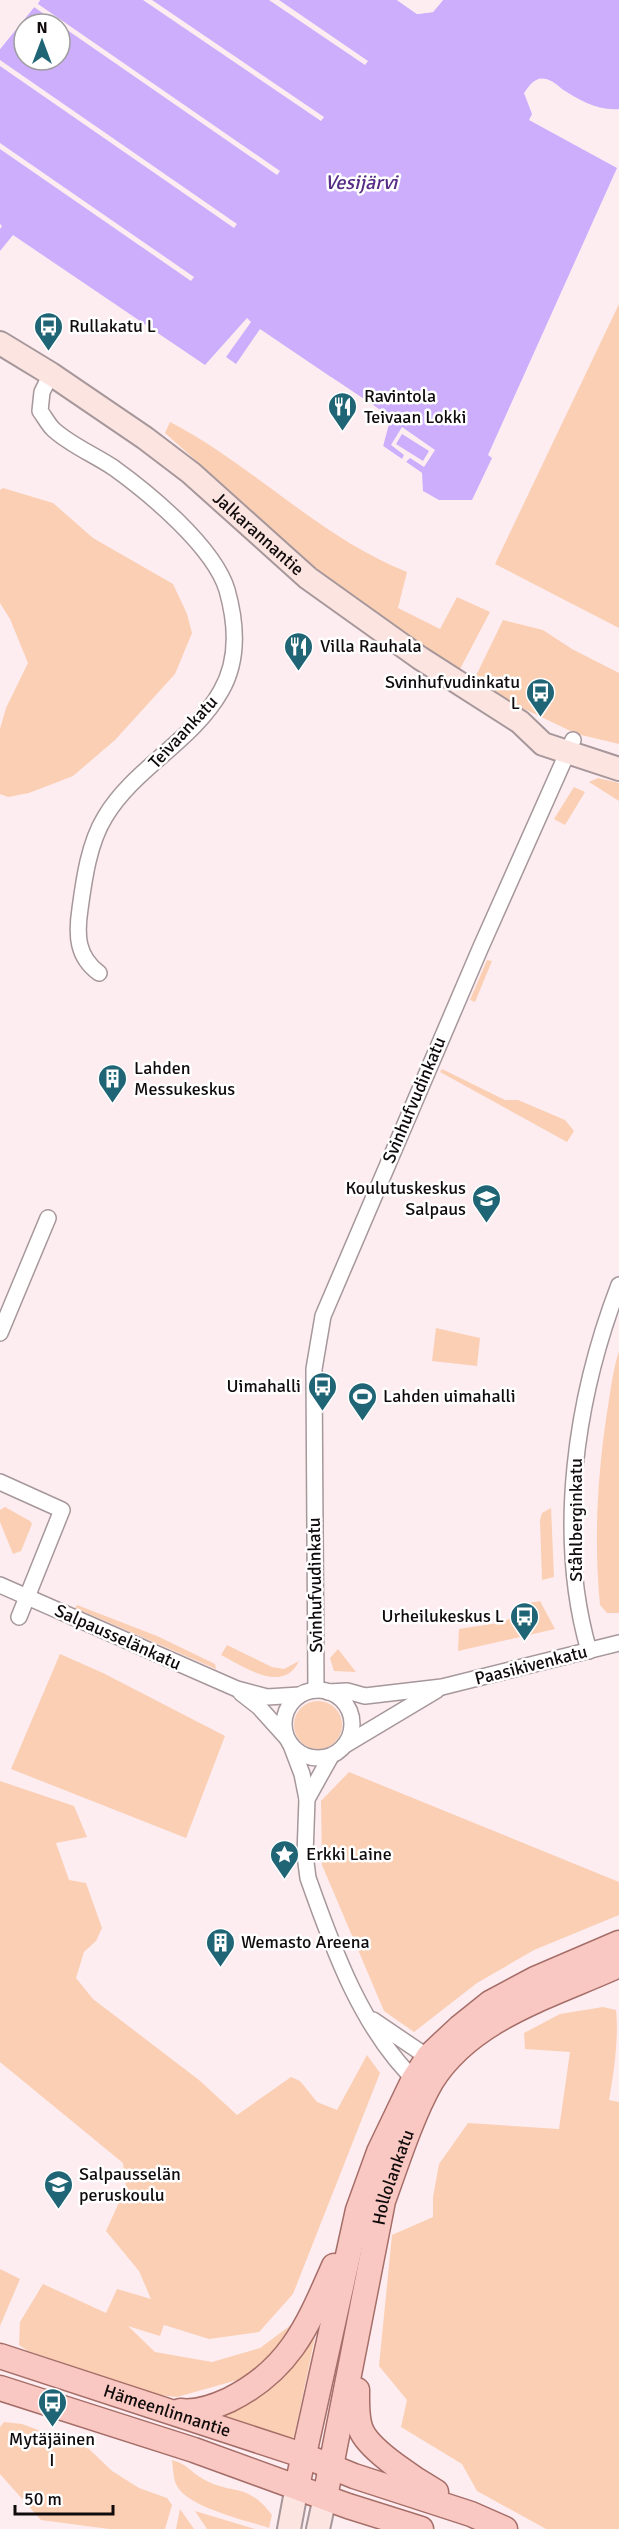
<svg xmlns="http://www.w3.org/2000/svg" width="619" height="2529" font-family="Signika,sans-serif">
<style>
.green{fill:#fbcfb3}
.water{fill:#ccaefc;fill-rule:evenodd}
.pier{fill:#fdedf1;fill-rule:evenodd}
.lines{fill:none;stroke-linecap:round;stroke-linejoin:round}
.minor-casing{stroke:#a6979b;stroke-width:18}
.secondary-casing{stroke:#a6979b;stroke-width:26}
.primary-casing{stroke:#a66e68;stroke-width:27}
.minor{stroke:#fff;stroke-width:15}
.secondary{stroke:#fce4e1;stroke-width:22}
.primary{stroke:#fac8c2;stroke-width:24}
.labels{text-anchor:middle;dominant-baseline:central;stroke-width:5;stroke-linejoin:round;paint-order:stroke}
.poi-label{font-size:18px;fill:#100b0c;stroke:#fff;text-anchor:start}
.street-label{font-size:18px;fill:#100b0c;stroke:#fff}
.water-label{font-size:20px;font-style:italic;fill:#562c85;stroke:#fff}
</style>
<rect width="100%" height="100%" fill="#fdedf1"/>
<g class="green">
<path d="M619,304V628L495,564Z"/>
<path d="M170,422C253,465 319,537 407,572L398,608L440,629L457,597L490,612L459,671L292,551L238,498L165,433Z"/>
<path d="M3,488L53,503L93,538L173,584L187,614L192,633L175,674L115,740L73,776L29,793L8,797L0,794V729L6,708L28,663L10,619L0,603V490Z"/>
<path d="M503,620L543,630L572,649L619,673V744L577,734L472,684Z"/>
<path d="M598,778L619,783V801L589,782Z"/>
<path d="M574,787L585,792L565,825L554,819Z"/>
<path d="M487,960L492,961L475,1002L470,1000Z"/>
<path d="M442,1069L505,1100H518L565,1120L574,1131L567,1142L440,1072Z"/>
<path d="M436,1328L480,1338L477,1366L432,1361Z"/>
<path d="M619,1351V1613H607L600,1605C594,1542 597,1482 606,1419C610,1396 612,1373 619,1351Z"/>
<path d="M5,1507L30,1521L32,1524L21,1551L13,1554L0,1522V1510Z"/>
<path d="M551,1508L554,1577L542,1580L540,1520L542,1513Z"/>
<path d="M540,1601L555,1629L458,1651L459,1629L498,1623L529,1612V1603Z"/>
<path d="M77,1605L157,1636L215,1664L216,1669L75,1608Z"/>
<path d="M227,1645L272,1667L284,1669L299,1661C283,1695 243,1666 221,1655Z"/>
<path d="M338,1649L356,1672L334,1671L330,1658Z"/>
<path d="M60,1654L103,1673L225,1736L186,1838L11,1769Z"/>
<circle cx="318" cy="1725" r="24"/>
<path d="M349,1772L619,1882V1915L534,1950L477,1983L414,2032L384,2011L322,1865L321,1801Z"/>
<path d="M0,1781L74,1806L87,1837L56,1843L69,1880L86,1883L102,1928L96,1941L84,1952L76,1978L93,1999L199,2080L237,2115L291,2077L300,2081L317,2102L337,2110L367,2055L380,2073L293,2294L259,2332L209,2339L164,2325L160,2336L128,2326L155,2352L212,2362L260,2348L295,2322L292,2329L265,2363L241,2379L177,2397L158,2395L28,2351L19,2345L20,2322L43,2284L106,2313L117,2289L151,2299L139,2271L106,2231L126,2187L123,2163L0,2062Z"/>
<path d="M603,2007L616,2010C619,2036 614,2073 609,2100L619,2102V2529H546L477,2491L462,2464L401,2427L407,2400L379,2366L392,2235L433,2217V2197L439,2164L468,2123L559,2129L570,2052L525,2049L524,2033L560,2014Z"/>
<path d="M0,2269L20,2279L0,2326Z"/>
<path d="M313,2335L315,2337L294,2437L290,2439L218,2418Z"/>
<path d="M4,2422L22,2424L89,2449L112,2471L139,2488L167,2498L172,2505L165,2529H109L41,2520L0,2474V2427Z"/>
<path d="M172,2460C186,2463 192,2473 203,2479C233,2496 246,2481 272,2515L269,2528C246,2520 185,2507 176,2484C173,2477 173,2467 172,2460Z"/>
<path d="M180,2509L194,2529H176Z"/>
<path d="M195,2511L255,2529H207Z"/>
</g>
<path class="water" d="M40,0H397L417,14L433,12L443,0H619V109C598,111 579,100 562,89C558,85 551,80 546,79C535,76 529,86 524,93L532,114L529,120L617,168L488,455L492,458L472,500H439L423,491L422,473L383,446L390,417L260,329L236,364L226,357L251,322L247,318L205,365L13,235L0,251V229L2,226L0,224V49ZM24,24H60V60H24Z"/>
<g class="pier">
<path d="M36,0H40L38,4L280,171L277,175L34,7L0,49V44Z"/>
<path d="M143,0H152L324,117L321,121Z"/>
<path d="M269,0H279L368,61L365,65Z"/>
<path d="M397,0H402L417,10L432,9L439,0H443L433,12L417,14Z"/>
<path d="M0,60L237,224L234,228L0,66Z"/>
<path d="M0,143L194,277L191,281L0,149Z"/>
<path d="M331,377L391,417L383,446L402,459L404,455L391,445L402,427L435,450L424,467L410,458L406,462L422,473L420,482L419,474L380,447L387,419L329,379ZM402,434L429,451L423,461L396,444Z"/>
</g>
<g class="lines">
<defs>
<g id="minor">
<path d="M51,374L42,392L40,411C44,416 48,424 53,429C70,445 95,455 114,468C150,494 214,547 227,590C236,622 239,660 221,691C193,741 134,768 105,817C89,843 84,879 80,909C76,935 77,957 99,973"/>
<path d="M0,1333L48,1218"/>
<path d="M0,1482L62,1510L19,1617"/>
<path d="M0,1585L237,1689L267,1697L300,1695"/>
<path d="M589,1651C555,1534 576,1397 619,1285"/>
<path d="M316,1690L314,1369L323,1316L480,949L573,740"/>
<circle cx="318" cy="1724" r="34"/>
<path d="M328,1692L347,1691L365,1696L442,1687L619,1643"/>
<path d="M241,1693L259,1707L286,1737"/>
<path d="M291,1745L302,1774L307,1799"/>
<path d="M345,1745L437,1690"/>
<path d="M331,1756L307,1799L305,1855L308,1878C333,1949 363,2033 420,2085"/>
<path d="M373,2020L435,2062"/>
</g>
<g id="secondary">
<path id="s1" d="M0,343L51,374L145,438L191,473L308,578L420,658L520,722L543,744L619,769"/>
<path d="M289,2529L297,2486"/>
<path d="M318,2529L325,2497"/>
</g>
<g id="primary">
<path id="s2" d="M0,2356L305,2456L354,2476L471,2514L505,2529"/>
<path d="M0,2388L194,2450L348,2506L421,2529"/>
<path d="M357,2390C357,2404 356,2420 362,2432C372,2452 417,2481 436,2492"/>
<path d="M180,2411C196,2413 214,2407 229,2400C290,2370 308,2325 334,2266"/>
<path d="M297,2486L358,2210L379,2152L414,2079L429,2056L460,2027L490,2003L535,1979L619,1943"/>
<path id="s3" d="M325,2497L383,2201C396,2165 412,2115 431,2082C471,2017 554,1995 619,1965"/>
</g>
</defs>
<use href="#minor" class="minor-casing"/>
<use href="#secondary" class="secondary-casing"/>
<use href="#primary" class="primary-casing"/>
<use href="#minor" class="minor"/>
<use href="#secondary" class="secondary"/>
<use href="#primary" class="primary"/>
</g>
<defs>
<symbol id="bus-pin" viewBox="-11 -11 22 30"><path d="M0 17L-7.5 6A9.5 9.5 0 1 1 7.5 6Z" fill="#1f6575" stroke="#fff"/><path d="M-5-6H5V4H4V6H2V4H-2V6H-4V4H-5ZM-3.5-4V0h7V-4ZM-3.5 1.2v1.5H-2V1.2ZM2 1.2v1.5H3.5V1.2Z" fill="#fff"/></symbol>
<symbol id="restaurant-pin" viewBox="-11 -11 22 30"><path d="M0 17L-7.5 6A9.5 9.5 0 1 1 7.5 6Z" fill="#1f6575" stroke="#fff"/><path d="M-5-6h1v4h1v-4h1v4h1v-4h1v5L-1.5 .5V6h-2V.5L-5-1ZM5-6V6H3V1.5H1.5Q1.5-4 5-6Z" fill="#fff"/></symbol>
<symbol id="building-pin" viewBox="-11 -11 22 30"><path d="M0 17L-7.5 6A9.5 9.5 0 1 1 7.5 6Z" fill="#1f6575" stroke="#fff"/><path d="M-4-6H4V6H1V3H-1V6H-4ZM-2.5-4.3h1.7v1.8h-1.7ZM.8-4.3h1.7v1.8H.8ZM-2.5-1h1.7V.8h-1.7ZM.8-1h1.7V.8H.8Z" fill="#fff"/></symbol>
<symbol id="school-pin" viewBox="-11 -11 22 30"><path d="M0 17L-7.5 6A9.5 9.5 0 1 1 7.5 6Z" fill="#1f6575" stroke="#fff"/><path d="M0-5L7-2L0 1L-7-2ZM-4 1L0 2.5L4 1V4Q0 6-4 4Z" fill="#fff"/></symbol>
<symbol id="stadium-pin" viewBox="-11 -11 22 30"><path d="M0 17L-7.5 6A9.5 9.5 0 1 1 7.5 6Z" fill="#1f6575" stroke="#fff"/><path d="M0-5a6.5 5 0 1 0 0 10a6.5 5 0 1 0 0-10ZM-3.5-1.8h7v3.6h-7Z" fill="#fff"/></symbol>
<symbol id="sight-pin" viewBox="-11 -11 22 30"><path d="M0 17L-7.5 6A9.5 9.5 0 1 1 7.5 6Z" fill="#1f6575" stroke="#fff"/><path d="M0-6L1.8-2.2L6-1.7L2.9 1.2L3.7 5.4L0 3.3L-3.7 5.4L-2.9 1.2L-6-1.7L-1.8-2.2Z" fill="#fff"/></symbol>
</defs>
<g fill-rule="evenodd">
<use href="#bus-pin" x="32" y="310" width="33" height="45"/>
<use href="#restaurant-pin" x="326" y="390" width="33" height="45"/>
<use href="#restaurant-pin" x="282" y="630" width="33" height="45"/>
<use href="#bus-pin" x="524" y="676" width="33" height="45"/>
<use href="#building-pin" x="96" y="1062" width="33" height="45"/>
<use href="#school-pin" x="470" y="1182" width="33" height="45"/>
<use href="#bus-pin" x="306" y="1370" width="33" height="45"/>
<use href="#stadium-pin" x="346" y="1380" width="33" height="45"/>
<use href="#bus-pin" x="508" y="1600" width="33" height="45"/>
<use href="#sight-pin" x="268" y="1838" width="33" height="45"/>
<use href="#building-pin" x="204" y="1926" width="33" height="45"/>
<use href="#school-pin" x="42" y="2168" width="33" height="45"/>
<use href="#bus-pin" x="36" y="2386" width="33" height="45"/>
</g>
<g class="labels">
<g class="poi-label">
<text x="69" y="326">Rullakatu L</text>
<text x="364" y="396">Ravintola<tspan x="364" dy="21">Teivaan Lokki</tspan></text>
<text x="320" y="646">Villa Rauhala</text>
<text x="520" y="682" text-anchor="end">Svinhufvudinkatu<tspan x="520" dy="21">L</tspan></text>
<text x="134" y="1068">Lahden<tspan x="134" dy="21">Messukeskus</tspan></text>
<text x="466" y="1188" text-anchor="end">Koulutuskeskus<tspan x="466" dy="21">Salpaus</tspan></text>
<text x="301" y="1386" text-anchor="end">Uimahalli</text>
<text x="383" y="1396">Lahden uimahalli</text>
<text x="504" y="1616" text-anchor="end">Urheilukeskus L</text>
<text x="306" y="1854">Erkki Laine</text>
<text x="241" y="1942">Wemasto Areena</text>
<text x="79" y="2174">Salpausselän<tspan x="79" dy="21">peruskoulu</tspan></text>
<text x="52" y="2439" text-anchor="middle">Mytäjäinen<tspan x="52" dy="21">I</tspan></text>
</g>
<g class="street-label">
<text stroke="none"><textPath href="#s1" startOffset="322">Jalkarannantie</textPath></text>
<text transform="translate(183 732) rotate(-47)">Teivaankatu</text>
<text transform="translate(414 1100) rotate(-67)">Svinhufvudinkatu</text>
<text transform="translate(576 1520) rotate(-90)">Ståhlberginkatu</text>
<text transform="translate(315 1585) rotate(-91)">Svinhufvudinkatu</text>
<text transform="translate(118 1637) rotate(24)">Salpausselänkatu</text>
<text transform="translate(531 1665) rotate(-14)">Paasikivenkatu</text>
<text stroke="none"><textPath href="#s3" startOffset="327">Hollolankatu</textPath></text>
<text stroke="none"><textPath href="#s2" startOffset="176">Hämeenlinnantie</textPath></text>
</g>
<g class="water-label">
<text x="361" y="182">Vesijärvi</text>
</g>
</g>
<g transform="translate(42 42)"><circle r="28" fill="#ffffff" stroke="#9f9d9e" stroke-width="1.5"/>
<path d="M0-4.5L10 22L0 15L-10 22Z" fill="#1f6575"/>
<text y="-9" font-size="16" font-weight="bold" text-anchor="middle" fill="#100b0c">N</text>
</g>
<path d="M15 2505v9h98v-9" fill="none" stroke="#100b0c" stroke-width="3"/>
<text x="24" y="2505" font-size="18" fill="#100b0c" stroke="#ffffff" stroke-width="4.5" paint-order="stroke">50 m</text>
</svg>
